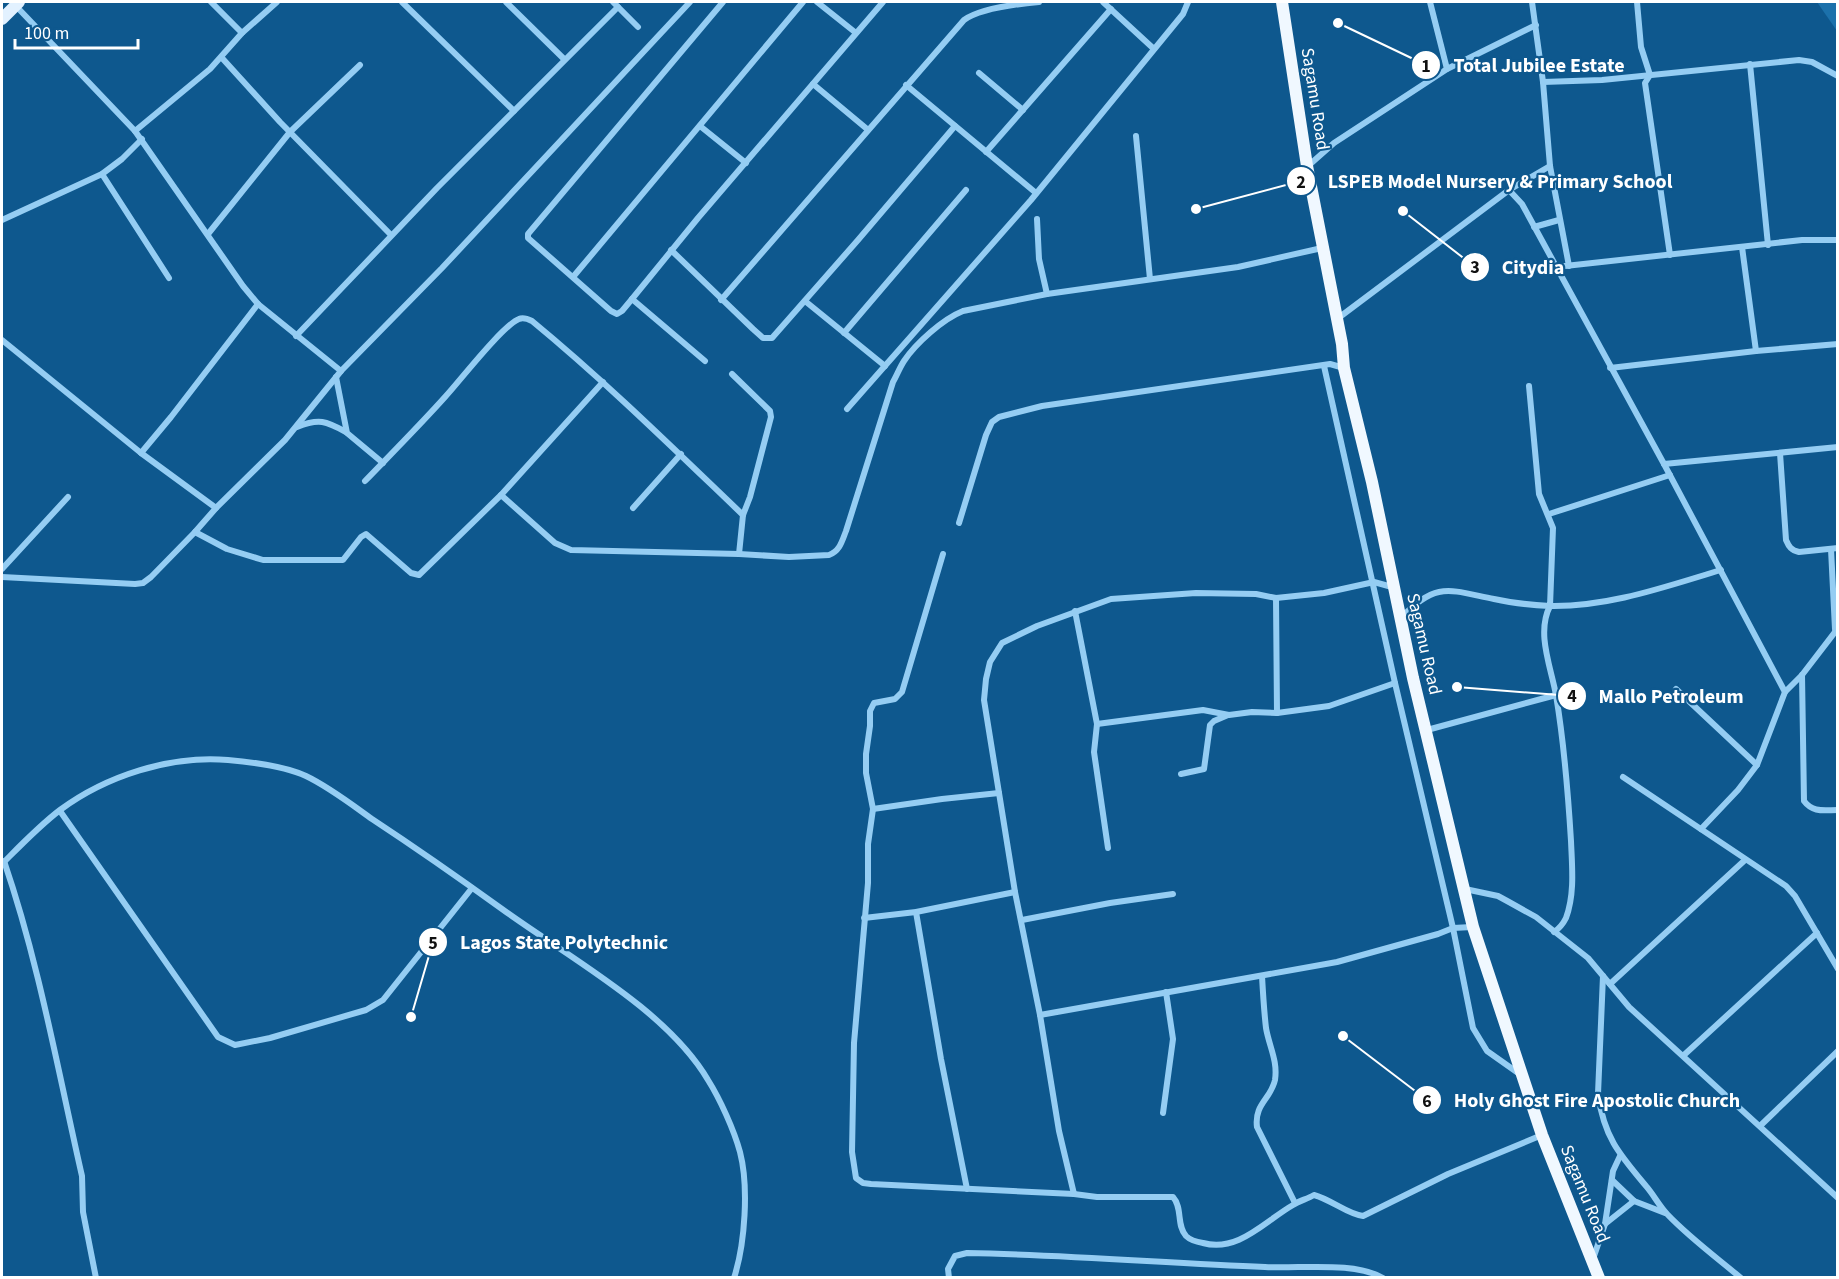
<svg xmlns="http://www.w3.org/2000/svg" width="1839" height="1279" font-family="'Source Sans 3',sans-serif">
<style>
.green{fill:#1c71ab}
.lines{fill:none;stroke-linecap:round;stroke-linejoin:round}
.minor{stroke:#95cdf3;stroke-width:6}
.primary{stroke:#e2f1ff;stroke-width:12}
.trunk{stroke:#f0f8ff;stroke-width:12}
.labels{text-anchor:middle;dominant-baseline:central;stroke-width:4.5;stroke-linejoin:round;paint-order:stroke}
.street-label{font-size:18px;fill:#fff;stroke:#0e588e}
.leader{fill:none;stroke:#fff;stroke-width:2}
.callout-dot{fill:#fff;stroke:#0e588e;stroke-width:2}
.mark-label{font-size:18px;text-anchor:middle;font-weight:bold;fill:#111}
.callout-label{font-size:20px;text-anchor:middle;font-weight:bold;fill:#fff;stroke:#0e588e;stroke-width:4.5;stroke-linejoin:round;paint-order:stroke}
</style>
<rect width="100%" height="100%" fill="#0e588e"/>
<path class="green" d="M1817,2H1837V31Z"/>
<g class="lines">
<g class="minor">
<path d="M211,2L242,33"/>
<path d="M402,2L514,111"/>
<path d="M506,2L564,59"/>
<path d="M613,2L638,27"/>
<path d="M723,2L528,234V238L611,311L617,314L622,311L632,299L698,218L883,2"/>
<path d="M817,2L856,33"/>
<path d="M1103,2L1154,49"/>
<path d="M1430,2L1447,69"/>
<path d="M1532,2L1543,82L1550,166L1569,266"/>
<path d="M1637,2L1641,47L1650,75L1645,83L1670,255"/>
<path d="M15,5L135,131L243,286L258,304L341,371"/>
<path d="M222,58L280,122L391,235"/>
<path d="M1750,64L1768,245"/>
<path d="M979,73L1023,110"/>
<path d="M1543,82L1602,80L1799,60L1812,62L1838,76"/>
<path d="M813,84L867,129"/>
<path d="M906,85L1036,193"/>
<path d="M700,126L746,163"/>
<path d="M135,131L210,69L242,33L277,2"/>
<path d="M1136,136L1150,279"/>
<path d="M986,152L1111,9"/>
<path d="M1308,166L1334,143L1447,69L1536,25"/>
<path d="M102,174L169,278"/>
<path d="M1509,190L1522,204L1664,464L1785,692"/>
<path d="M1037,219L1039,259L1047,294"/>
<path d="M2,220L102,174L122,159L142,139"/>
<path d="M1534,227L1559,220"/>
<path d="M208,234L290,132L360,65"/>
<path d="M1742,247L1756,351"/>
<path d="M671,250L753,329L763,338H772L858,240L955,126"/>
<path d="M1556,267L1802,240H1838"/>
<path d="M573,277L803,2"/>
<path d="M632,299L705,361"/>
<path d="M721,300L964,20C981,8 1017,4 1039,2"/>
<path d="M805,301L885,366"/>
<path d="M1337,319L1509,190L1550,166"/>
<path d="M844,333L966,190"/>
<path d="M296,336L437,188L618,7"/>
<path d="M2,340L141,453L216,508"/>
<path d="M1324,366L1395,683L1453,928L1473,1028L1487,1051L1521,1075"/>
<path d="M1610,368L1756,351L1838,344"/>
<path d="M732,374L770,411L771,417L750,497L743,515L739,554"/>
<path d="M336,377L347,433L383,463"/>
<path d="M847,409L1031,200L1183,14L1188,2"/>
<path d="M297,427C319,418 326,421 346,432"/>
<path d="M141,453L171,417L258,304"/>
<path d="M1780,453L1786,540C1789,547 1791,550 1799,552L1838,548"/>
<path d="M1664,464L1838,447"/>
<path d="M365,481C392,453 419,426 445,397C459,382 503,325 519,319C523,317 528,319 532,321C606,382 674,449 743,515"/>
<path d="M501,495L555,543L571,550L739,554L789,557L829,555C840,551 842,541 846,531L893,382C897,375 900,367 904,361C916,343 943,319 963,311L1047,294L1238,267L1322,248"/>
<path d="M633,508L681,454"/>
<path d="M1549,514L1670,475"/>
<path d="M959,523L986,435L992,422L999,417L1042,406L1330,364L1344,368"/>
<path d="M195,532L227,549L263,560H343L361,537L366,534L411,573L419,575L501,495L603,382"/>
<path d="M1831,549L1835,629"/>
<path d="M943,554L902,692L895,699L874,703L870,711V726L866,754V773L873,809L868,844V883L854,1043L852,1152L856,1178L863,1183L871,1184L1074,1194L1097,1197H1173C1183,1208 1176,1225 1186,1236C1190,1240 1197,1242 1203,1243C1238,1253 1265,1221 1293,1205C1299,1201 1307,1199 1314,1195C1330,1199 1349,1215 1363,1216L1448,1174L1542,1135"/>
<path d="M2,569L68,497"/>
<path d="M2,577L135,584L143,583L151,577L195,532L216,508L285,440L341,371L442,268L690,2"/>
<path d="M1276,598L1277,713"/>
<path d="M1075,611L1097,724L1094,752L1108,848"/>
<path d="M1401,618C1436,581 1449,590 1494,599C1512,603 1531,605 1550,606L1553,528L1539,494L1529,386"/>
<path d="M1802,675L1804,801C1813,813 1824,810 1838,810"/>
<path d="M1676,689L1757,765L1738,790L1701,829"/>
<path d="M1097,724L1203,710L1229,715L1252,712L1277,713L1329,706L1395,683"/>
<path d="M1427,730L1556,695"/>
<path d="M1757,765L1785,692L1802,675L1838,628"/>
<path d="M1181,774L1204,769L1210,725L1214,721L1228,715"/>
<path d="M1623,777L1786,886L1795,896L1838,969"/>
<path d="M873,809L942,799L999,793"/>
<path d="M60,811L218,1037L235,1045L270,1038L366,1010L383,1000L472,888"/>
<path d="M4,861C39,963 58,1071 82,1176L83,1212L96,1278"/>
<path d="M2,864C20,846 39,826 60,810C106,776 170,755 228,760C251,762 285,766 306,776C329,787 351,804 372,819C416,848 459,878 502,909C568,957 667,1010 708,1080C720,1099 734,1130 740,1152C749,1187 745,1244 734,1278"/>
<path d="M1465,889L1498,896L1509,902L1536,917L1588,958L1629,1007L1838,1198"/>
<path d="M916,912L941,1059L967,1189"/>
<path d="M864,918L916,912L1015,892"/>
<path d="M1022,920L1110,903L1173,894"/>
<path d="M1554,932C1560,928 1563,924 1566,918C1575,894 1572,866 1571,841C1568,792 1564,743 1556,695C1551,667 1536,633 1550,606C1609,607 1664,587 1721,570"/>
<path d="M1262,976C1263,994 1264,1011 1266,1028C1269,1046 1278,1061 1275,1080C1271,1099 1254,1104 1257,1127L1295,1203"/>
<path d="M1603,976L1598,1094C1604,1137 1619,1154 1646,1186C1654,1195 1659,1206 1668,1215C1690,1238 1716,1257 1741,1278"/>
<path d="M1610,984L1745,860"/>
<path d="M1040,1015L1337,962L1438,934L1453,928L1472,927"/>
<path d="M1684,1055L1817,933"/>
<path d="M1163,1113L1173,1039L1166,992"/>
<path d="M1760,1126L1838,1051"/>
<path d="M1612,1180L1634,1201L1665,1213"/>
<path d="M1074,1194L1059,1131L1040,1015L1015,892L984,700L986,679L990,662L1002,643L1037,626L1111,599L1196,593L1256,594L1276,598L1324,593L1374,582L1392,587"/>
<path d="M1605,1224L1634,1201"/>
<path d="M1593,1259L1605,1224L1613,1171L1620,1156"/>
<path d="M949,1278L948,1269L955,1256L967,1253C1067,1255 1166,1263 1265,1267C1300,1269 1354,1261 1383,1278"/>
</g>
<path class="primary" d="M2,19L19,2"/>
<path class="trunk" d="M1282,2L1307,166L1342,344L1344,368L1372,482L1413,678L1473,927L1542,1135L1599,1278"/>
</g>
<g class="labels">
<g class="street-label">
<text transform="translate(1315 99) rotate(81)">Sagamu Road</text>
<text transform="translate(1424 644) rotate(77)">Sagamu Road</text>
<text transform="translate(1585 1194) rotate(68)">Sagamu Road</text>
</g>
</g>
<path class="leader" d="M1338 23L1426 65M1196 209L1301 181M1403 211L1475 267M1457 687L1572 696M411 1017L433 942M1343 1036L1427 1100"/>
<g class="callout-dot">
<circle cx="1338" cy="23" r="6"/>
<circle cx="1196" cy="209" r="6"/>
<circle cx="1403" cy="211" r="6"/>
<circle cx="1457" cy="687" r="6"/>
<circle cx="411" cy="1017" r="6"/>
<circle cx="1343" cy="1036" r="6"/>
<circle cx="1426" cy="65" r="15"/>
<circle cx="1301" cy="181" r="15"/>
<circle cx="1475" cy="267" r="15"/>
<circle cx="1572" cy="696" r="15"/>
<circle cx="433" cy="942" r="15"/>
<circle cx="1427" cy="1100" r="15"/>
</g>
<g class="mark-label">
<text x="1426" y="72">1</text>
<text x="1301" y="188">2</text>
<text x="1475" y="273">3</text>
<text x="1572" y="702">4</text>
<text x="433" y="949">5</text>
<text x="1427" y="1107">6</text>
</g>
<g class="callout-label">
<text x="1539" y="72">Total Jubilee Estate</text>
<text x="1500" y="188">LSPEB Model Nursery &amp; Primary School</text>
<text x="1533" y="274">Citydia</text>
<text x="1671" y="703">Mallo Petroleum</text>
<text x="564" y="949">Lagos State Polytechnic</text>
<text x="1597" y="1107">Holy Ghost Fire Apostolic Church</text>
</g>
<rect width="1839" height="1279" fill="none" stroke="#ffffff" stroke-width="6"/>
<path d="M15 39v9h123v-9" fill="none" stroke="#ffffff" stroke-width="3"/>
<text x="24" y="39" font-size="18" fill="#ffffff" stroke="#0e588e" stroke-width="4.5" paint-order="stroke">100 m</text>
</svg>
